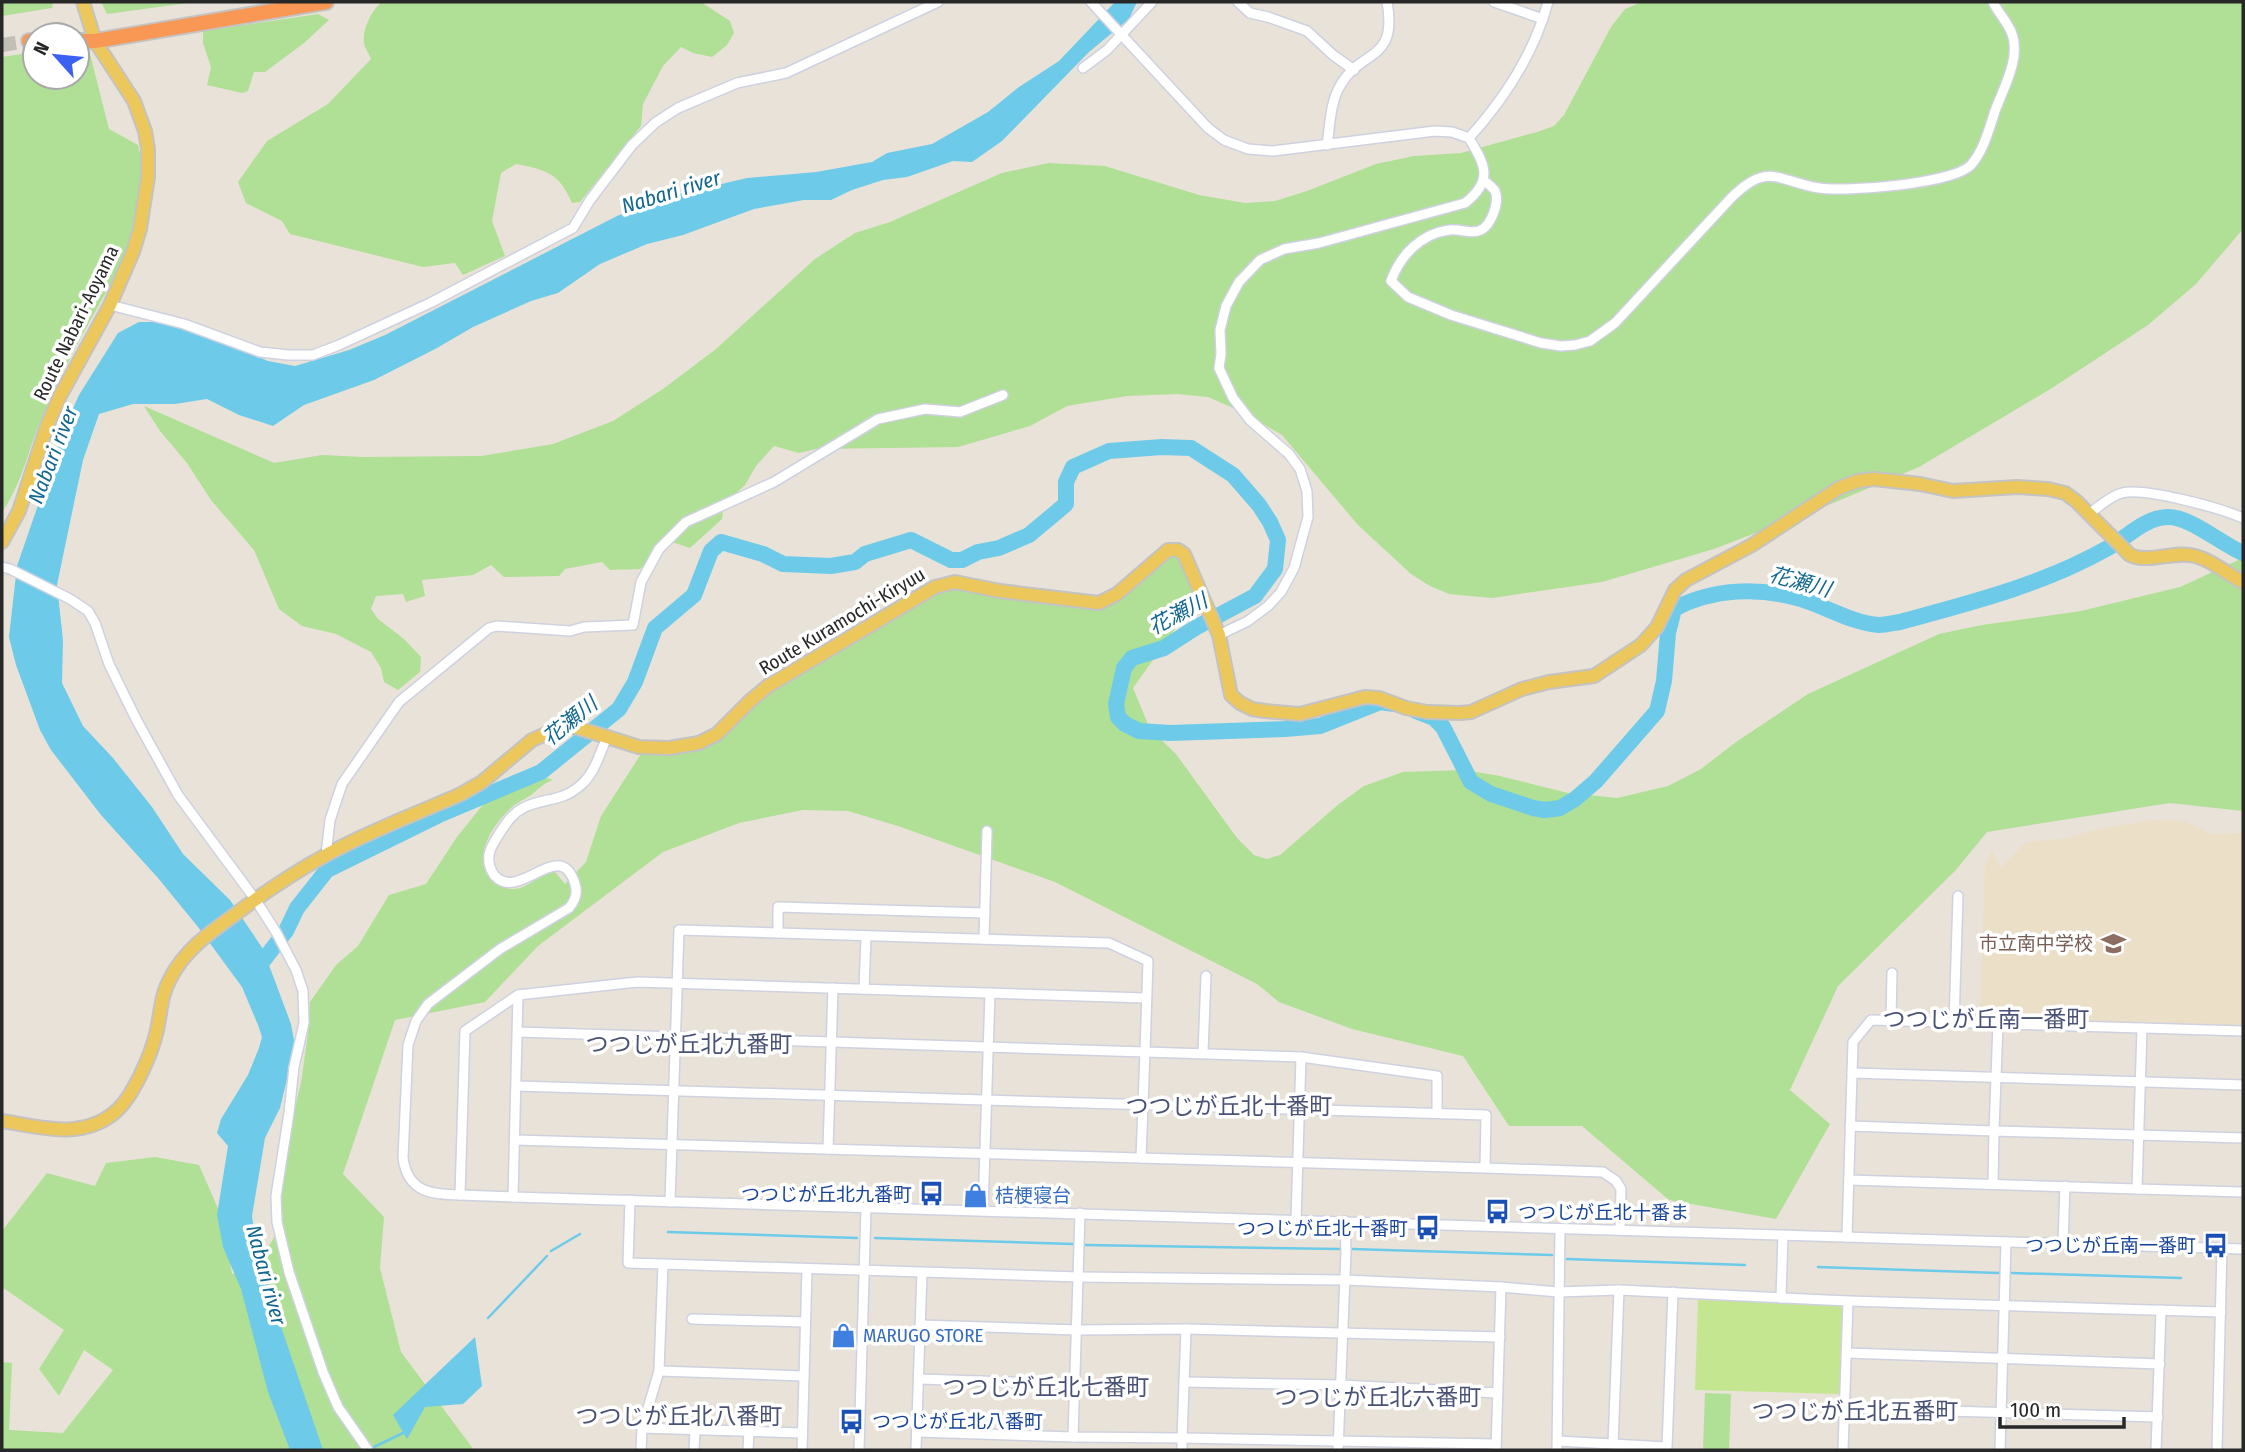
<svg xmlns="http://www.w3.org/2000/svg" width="2245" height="1452" font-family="'Fira Sans Condensed','Noto Sans JP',sans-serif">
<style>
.education{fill:#ebdfc7}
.green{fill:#b0df96}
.pitch{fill:#c4e691}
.water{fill:#6dcbe9}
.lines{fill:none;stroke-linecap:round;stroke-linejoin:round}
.stream{stroke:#6dcbe9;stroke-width:2.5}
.river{stroke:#6dcbe9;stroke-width:16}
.highway-tunnel{stroke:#c2bdb5;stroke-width:14;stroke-dasharray:14 7;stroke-linecap:butt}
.minor-casing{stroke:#ced1e0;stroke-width:12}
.major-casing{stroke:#c3c3c3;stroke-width:16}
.highway-casing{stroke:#c3c3c3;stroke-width:18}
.minor{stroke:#fff;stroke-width:9}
.major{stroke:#ebc75c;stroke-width:12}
.highway{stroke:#f89854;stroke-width:14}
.labels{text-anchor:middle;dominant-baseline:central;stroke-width:7;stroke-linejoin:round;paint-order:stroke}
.street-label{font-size:19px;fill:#272727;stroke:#fff}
.education-label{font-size:19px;fill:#785e54;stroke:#fff;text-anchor:end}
.transit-label{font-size:19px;fill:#164399;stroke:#fff;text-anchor:end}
.shop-label{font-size:19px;fill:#366cbe;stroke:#fff;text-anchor:start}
.water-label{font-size:21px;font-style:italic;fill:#116790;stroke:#fff}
.quarter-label{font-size:23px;fill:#495275;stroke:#fff}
</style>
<rect width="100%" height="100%" fill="#e9e2d8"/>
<path class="education" d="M2154,820L2185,821L2211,834L2243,833V1027L1980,1020L1985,865L1992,850L2000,867H2002L2024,844L2030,842L2068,838L2098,829Z"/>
<g class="green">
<path d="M2,2H53L52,8L2,16Z"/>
<path d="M101,2H195L107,14Z"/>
<path d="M382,2H701L730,21L734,33L727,45L712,57L693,53L681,47L663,66L643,104L641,126L580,202L572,203C559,173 547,170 516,164L501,173L492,221L505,256L463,275L455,263L423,267L290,234L282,221L246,203L238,182L267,141L328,104L371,59C369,54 365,48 364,43C362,30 372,9 382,2Z"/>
<path d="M1642,2H2243V229L2196,284L2148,325L2052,388L1919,467L1838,501L1714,549L1602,582L1492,598L1449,594L1430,586L1411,574L1358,525L1282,435L1242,412L1208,397L1178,394L1127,396L1067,406L1030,426L958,447L816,449L799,453L774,446L756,466L745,485L724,504L722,519L690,548L672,542L640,569L610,570L602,562L565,569L559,576L504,577L491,565L473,575L422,580L425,596L406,602L403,594L376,596L371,609L378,619L404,639L421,657L420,672L398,690L384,682L381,668L371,652L336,634L302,626L279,609L254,550L211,500L187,463L160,431L144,406L274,463L322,455L363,457L481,456L553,444L613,421L663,389L716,349L815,259L855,233L890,222L1002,173L1049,163L1105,166L1199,195L1245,203L1275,201L1307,191L1376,164L1414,156L1461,153L1537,132L1554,126L1564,115L1611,27L1625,9Z"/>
<path d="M318,14L329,20L304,43L265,72H254L248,91L242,93L207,85L211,67L203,43V31Z"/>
<path d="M88,46L109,129L138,145C142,158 141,169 140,182C137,252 107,287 77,345C65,368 54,390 44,413C29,445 23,483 2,512V57L35,52V77H77V47Z"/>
<path d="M1176,551L1198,597L1133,688L1150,729L1176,754L1237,838L1254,855L1267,859L1280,855L1339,804L1364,786L1403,772L1464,770L1500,776L1568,793L1617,798L1668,786L1701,769L1736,742L1808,694L1939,634L1982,625L2081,611L2180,587L2243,558V811L2170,803L1987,832L1955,871L1838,986L1790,1090L1830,1124L1776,1219L1669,1200L1582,1126H1509L1463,1056L1352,1029L1279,1002L1257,984L1055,882L898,826L848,811L803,810L739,823L663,852L538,946L485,1002L395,1020L343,1174L384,1217L380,1268L401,1352L474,1450H2V1362L12,1363L9,1430L63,1433L113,1370L84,1350L59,1396L39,1369L64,1330L2,1287V1231L47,1173L95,1186L106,1163L155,1157L199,1165L223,1220L232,1274L242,1271L264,1254L281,1226L283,1217L275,1176L288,1135L301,1083L308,1033L310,1002L336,965L358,946L389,895L426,884L457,837L481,807L492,796L504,789L539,775L553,780C542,784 540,788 531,795C524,800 515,803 509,810C493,825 474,854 488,876C494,884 502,888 511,889C527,890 539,874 555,872L565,884L586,862L601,816L641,754L692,751L720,736L770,688L950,585L1099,607Z"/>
<path d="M1705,1393L1731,1394L1729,1450H1703Z"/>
</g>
<path class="pitch" d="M1698,1300L1835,1304L1841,1306L1843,1312L1840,1394L1695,1390Z"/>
<g class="water">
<path d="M1115,2H1137L1129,19L1089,52L1002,141L972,162L953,161L907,177L883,180L852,190L831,200H804L754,209L683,235L647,244L600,264L558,293L531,301L473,327L437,348L374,380L304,405L273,426L239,415L207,399L175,404H133L99,414L83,460L57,585L63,640L62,683L83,726L113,758L152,807L183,854L230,900L263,949L291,1024L295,1046L280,1108L265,1138L252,1216L256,1245L276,1312L323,1450H290L268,1392L241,1289L223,1247L217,1215L228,1146L217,1133L221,1119L248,1075L259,1048L262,1037L258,1025L242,987L198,927L158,878L101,815L51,750L40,730L16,665L9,637L17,566L66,424L79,395L118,333L139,322H156L200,333L268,361L295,366L349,350L385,335L617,216L662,198L747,178L816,172L872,162L887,153L932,144L988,112L1019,87L1059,61Z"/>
<path d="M475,1337L482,1386L463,1404L425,1407L407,1439L393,1415Z"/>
</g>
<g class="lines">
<g class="stream">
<path d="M668,1232L857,1238"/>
<path d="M875,1238L1073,1244"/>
<path d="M1084,1245L1340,1249"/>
<path d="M1352,1249L1552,1255"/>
<path d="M551,1251L580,1234"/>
<path d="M1567,1259L1745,1265"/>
<path d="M1818,1267L1999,1273"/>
<path d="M2012,1273L2181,1278"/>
<path d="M488,1318L547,1256"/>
<path d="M372,1448L403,1433"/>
</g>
<g class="river">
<path d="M1416,711L1434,718L1443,727L1471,782L1491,794L1533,808L1545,810L1560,808L1575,799L1596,781L1657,711L1664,681L1668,633L1674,609C1713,588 1759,587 1801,599C1827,607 1852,623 1879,625C1886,625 1893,623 1900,622C1970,603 2042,585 2106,549C2126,539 2143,518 2167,517C2190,516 2221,544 2243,553"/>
<path d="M253,974L286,931L297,908L327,870L439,815L541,772L619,709L635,682L655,628L694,595L711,551L721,542L763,554L783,564L831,566L855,562L865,554L911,540L951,560H962L978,552L999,548L1029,535L1066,504V482L1073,467L1109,451L1162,447L1191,448L1233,475L1259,505L1270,522L1278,540L1275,569L1255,596L1195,628L1164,648L1132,658L1124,668L1116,704L1118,717L1125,724L1139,731L1170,733L1285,729L1320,726L1380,702L1394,704"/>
</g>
<path class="highway-tunnel" d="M2,45L29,41"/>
<defs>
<g id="minor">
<path d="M1091,2L1208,128L1224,140L1248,149L1273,151L1435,131L1452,132L1469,138C1485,165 1494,180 1465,203L1319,243L1284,249L1260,260L1239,282L1226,306L1220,330L1221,354L1219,368L1233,398L1250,420L1289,454L1300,469L1307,491L1308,517L1294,568L1281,592L1268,606L1248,621L1219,635"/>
<path d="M1238,2L1250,13L1268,17L1307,31L1333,55L1354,70"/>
<path d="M1494,2L1543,19"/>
<path d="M1083,68L1107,50L1152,2"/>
<path d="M1469,138C1505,98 1534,54 1548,2"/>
<path d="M1327,145C1330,126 1330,103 1340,86C1361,48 1398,63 1387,2"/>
<path d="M1483,180C1487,183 1493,187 1495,191C1500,202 1491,225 1481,230C1471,235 1459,228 1449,230C1420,234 1400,256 1391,281L1408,297L1451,315L1541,343L1561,346L1575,345L1590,341L1615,323L1731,198C1768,161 1777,181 1819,188C1846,192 1953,184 1971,165C1984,150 1989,129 1995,111C2003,89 2021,58 2012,34C2008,22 1998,13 1993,2"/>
<path d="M110,305L184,324L260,352L288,355H313L339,345L430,303L573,228L590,200L632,145L655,123L678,108L737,83L786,73L938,2"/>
<path d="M2090,513C2100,506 2110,496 2122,493C2144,487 2220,508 2243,518"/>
<path d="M2,567L10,569L70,599L88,611L95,623L109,664L136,719L178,795L255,899L276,932L296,970L303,991L304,1023L294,1067L289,1113L276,1196L277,1222L289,1272L323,1372L338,1407L368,1450"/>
<path d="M607,737C600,753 595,772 582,784C562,803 544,797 523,808C513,813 507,822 501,831C497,838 490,846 489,855C488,862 490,869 494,875C519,904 560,835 575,884C578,893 575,901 569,908L500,949L437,997L428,1004L416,1021L408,1045L403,1158C408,1194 433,1194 462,1195C479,1196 496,1196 513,1197L2243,1249"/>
<path d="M326,855L330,820L342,784L399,702L489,628L497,626L570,631L584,627L633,625L641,582L659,549L686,522L774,482L878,419L925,409L960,412L1003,395"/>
<path d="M778,933V907L985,913"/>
<path d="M984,939L987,831"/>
<path d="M864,989L866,937"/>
<path d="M518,995L637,982L1146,998"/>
<path d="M1891,1020L1892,973"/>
<path d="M1954,1023L1958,896"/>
<path d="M2142,1028L2137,1189L2243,1192"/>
<path d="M518,1032L1145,1052L1141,1158"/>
<path d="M1203,1053L1206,976"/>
<path d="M1852,1073L2243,1085"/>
<path d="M517,1086L1486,1115L1485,1168L1603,1172L1616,1181L1621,1189L1620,1230"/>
<path d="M1850,1126L1994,1131L1998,1024"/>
<path d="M515,1140L1485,1168"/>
<path d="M828,1149L833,988"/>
<path d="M1849,1180L2137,1189"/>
<path d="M1993,1184L1994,1131L2243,1138"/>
<path d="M460,1195L465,1031L518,995L513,1197"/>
<path d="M630,1200L628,1263L663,1264"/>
<path d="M670,1202L679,930L1109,943L1148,961L1145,1052L1301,1057L1437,1076V1113"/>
<path d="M983,1211L990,993"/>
<path d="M1296,1220L1301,1057"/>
<path d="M1847,1237L1853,1042L1871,1020L2243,1031"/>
<path d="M2063,1244L2065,1186"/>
<path d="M1781,1298L1783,1235"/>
<path d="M692,1319L805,1322"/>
<path d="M920,1325L1077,1330L1186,1329L1182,1438L1073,1437C1075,1362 1078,1288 1080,1213"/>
<path d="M1186,1329L1500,1337"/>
<path d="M1847,1353L2160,1364"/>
<path d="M659,1371L804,1376"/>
<path d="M919,1379L1074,1384"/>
<path d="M1184,1382L1341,1385L1498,1393"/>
<path d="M1845,1408L2158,1417"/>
<path d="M642,1428L802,1433"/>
<path d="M917,1432L1073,1437"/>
<path d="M1558,1441L1667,1447L1673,1292"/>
<path d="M1613,1444L1619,1290"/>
<path d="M641,1450L642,1428L659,1371L663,1264L1079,1277L1345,1280L1501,1287L1558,1292L1619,1290L1848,1301L2221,1312"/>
<path d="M694,1450L695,1430"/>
<path d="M748,1450L749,1431"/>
<path d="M802,1450L807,1269"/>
<path d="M859,1450L866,1207"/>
<path d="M916,1450L922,1272"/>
<path d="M1182,1450V1438L1496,1444"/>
<path d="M1338,1450L1346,1252L1345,1221"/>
<path d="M1496,1450L1501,1287"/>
<path d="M1557,1450L1560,1229"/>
<path d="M1843,1450L1848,1301"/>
<path d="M2000,1450L2006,1242"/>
<path d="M2156,1450L2161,1310"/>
<path d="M2217,1450L2222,1248"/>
</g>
<g id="major">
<path d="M2,542L19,511L47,426L60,396L110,305L133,252L140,229L148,177V149L145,131L134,101L95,41L83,2"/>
<path d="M2,1121C39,1127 81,1140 114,1113C133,1098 152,1053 157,1030C161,1012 161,995 170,979C185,949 211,932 237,913C265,892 295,872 326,855C369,831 416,814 461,794L482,782L532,740L557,729L575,727L639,747L669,748L699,743L717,734L750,701L768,686L935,587L955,582L1000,591L1099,603L1117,594L1168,550H1178L1184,554L1219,635L1231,695L1240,703L1252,709L1265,711L1300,714L1365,697L1379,698L1406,708L1427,712L1460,713L1471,712L1522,689L1549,682L1594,676L1641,645L1657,627L1675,590L1686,580L1752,545L1839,488L1858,481L1874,479L1920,484L1953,491L2017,487L2048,489L2065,493L2076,501L2130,555C2149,564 2174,550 2195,556C2212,560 2227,574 2243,582"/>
</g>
<g id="highway">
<path d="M29,41H35"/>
<path d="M77,41H95L326,2"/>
</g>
</defs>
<use href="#minor" class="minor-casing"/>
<use href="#major" class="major-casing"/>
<use href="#highway" class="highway-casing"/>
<use href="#minor" class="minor"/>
<use href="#major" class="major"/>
<use href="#highway" class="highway"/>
</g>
<defs>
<symbol id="school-bare" viewBox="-9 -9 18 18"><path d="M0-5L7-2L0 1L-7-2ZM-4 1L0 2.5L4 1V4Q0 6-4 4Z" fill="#8d6e63" stroke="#fff" stroke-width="2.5" paint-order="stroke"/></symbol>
<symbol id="bus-bare" viewBox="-9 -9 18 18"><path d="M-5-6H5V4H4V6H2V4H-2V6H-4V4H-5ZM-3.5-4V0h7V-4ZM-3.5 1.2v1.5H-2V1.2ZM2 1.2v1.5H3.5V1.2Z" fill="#1a4fb4" stroke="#fff" stroke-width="2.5" paint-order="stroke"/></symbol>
<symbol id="shop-bare" viewBox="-9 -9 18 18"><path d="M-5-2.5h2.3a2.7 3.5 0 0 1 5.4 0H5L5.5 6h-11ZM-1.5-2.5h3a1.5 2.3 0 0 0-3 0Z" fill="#3f7fe0" stroke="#fff" stroke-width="2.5" paint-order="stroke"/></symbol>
</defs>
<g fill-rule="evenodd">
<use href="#school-bare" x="2096" y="926" width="35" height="35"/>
<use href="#bus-bare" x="914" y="1176" width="35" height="35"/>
<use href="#shop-bare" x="958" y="1178" width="35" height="35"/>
<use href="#bus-bare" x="1480" y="1194" width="35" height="35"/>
<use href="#bus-bare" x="1410" y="1210" width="35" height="35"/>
<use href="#bus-bare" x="2198" y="1228" width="35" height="35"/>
<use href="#shop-bare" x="826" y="1318" width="35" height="35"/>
<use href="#bus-bare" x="834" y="1404" width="35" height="35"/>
</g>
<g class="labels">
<g class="street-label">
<text transform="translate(76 323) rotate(-64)">Route Nabari-Aoyama</text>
<text transform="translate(842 621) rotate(-31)">Route Kuramochi-Kiryuu</text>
</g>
<g class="education-label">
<text x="2093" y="943">市立南中学校</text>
</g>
<g class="transit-label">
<text x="912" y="1194">つつじが丘北九番町</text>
<text x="1518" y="1212" text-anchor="start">つつじが丘北十番ま</text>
<text x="1408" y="1228">つつじが丘北十番町</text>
<text x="2196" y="1245">つつじが丘南一番町</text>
<text x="872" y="1421" text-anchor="start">つつじが丘北八番町</text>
</g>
<g class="shop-label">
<text x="995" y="1195">桔梗寝台</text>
<text x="863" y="1335">MARUGO STORE</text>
</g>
<g class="water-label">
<text transform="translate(671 192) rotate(-17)">Nabari river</text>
<text transform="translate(53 455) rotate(-69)">Nabari river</text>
<text transform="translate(1800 582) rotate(15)">花瀬川</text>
<text transform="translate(1178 614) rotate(-28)">花瀬川</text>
<text transform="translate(570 721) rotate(-39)">花瀬川</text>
<text transform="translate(266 1275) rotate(75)">Nabari river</text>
</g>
<g class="quarter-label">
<text x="1986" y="1019">つつじが丘南一番町</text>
<text x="689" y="1044">つつじが丘北九番町</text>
<text x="1229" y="1106">つつじが丘北十番町</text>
<text x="1046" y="1387">つつじが丘北七番町</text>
<text x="1378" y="1397">つつじが丘北六番町</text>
<text x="1855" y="1411">つつじが丘北五番町</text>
<text x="679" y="1416">つつじが丘北八番町</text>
</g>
</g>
<rect width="2245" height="1452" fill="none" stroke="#272727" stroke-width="7"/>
<g transform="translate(56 56) rotate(297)"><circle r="33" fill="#ffffff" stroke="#a9a9a9" stroke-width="2"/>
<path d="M0-5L12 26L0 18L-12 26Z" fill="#3b61f3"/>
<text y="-10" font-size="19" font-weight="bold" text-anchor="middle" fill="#272727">N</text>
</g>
<path d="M2000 1417v10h124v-10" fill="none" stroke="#272727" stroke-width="3.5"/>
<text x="2010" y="1417" font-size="21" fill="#272727" stroke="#ffffff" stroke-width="5" paint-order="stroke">100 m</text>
</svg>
